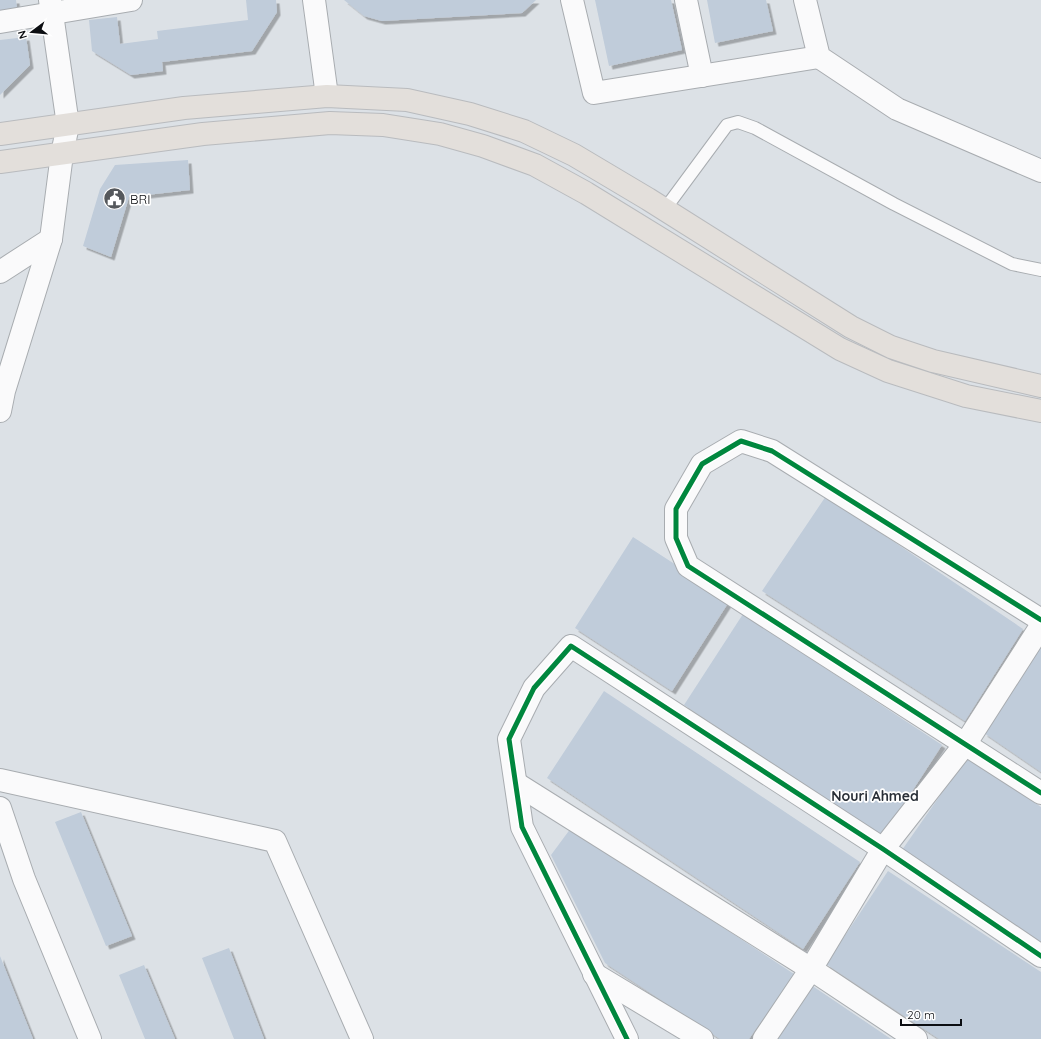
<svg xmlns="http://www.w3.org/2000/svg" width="1041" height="1039" font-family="Quicksand,sans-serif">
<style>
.building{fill:#c0ccda;filter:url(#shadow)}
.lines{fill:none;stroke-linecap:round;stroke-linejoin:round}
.service-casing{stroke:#a8acb0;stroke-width:14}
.minor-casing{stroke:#a8acb0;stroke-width:24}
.tertiary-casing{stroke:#a8acb0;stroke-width:24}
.primary-casing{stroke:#b9bbbe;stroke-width:24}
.service{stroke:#fafafb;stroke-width:12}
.minor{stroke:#fafafb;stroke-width:22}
.tertiary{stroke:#fafafb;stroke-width:22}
.primary{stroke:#e3dfdb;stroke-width:22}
.cycleway-casing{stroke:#fff;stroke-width:8}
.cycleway{stroke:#00873e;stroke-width:5}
.labels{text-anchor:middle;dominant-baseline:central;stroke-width:3.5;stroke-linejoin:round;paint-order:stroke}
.poi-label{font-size:13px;fill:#0c0e12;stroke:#fff;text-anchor:start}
.neighbourhood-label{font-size:14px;font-weight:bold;fill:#292f37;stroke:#fff}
</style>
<defs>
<filter id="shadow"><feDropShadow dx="3.5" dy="3.5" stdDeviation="0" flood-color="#0004"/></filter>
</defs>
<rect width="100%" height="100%" fill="#dce1e6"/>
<g class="building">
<path d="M0,0H16L17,8L0,11Z"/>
<path d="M246,0H276L277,12L252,51L162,62L163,71L131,75L92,51L89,20L117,17L120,44L158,39L157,31L248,20Z"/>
<path d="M344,0H536L522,13L382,21L364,16Z"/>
<path d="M595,0H671L682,50L609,66Z"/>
<path d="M707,0H766L773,31L715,43Z"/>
<path d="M26,37L30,65L0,95V40Z"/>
<path d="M188,160L190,190L129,197L111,257L83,246L100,189L115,165Z"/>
<path d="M826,496L1023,629L965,721L762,591Z"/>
<path d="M633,537L730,600L672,691L575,628Z"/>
<path d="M743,614L942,745L883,836L684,705Z"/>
<path d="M1041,642V772L984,733Z"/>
<path d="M604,691L860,862L803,949L547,778Z"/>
<path d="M967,757L1041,807V942L902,850Z"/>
<path d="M81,812L132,936L106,946L55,822Z"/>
<path d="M571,828L794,974L749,1039H720L605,963L551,855Z"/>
<path d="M888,871L1041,972V1039H939L826,964Z"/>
<path d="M229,948L264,1039H234L202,958Z"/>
<path d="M0,956L33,1039H0Z"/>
<path d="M144,965L175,1039H145L119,975Z"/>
<path d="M811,985L891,1039H777Z"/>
</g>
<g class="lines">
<defs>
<path id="service" d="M665,209L727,125L738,122L755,128L894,204L1012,264L1041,270"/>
<g id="minor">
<path d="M314,0L327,96"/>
<path d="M572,0L594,93L819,57"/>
<path d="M686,0L702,76"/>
<path d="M0,22L131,0"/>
<path d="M0,272L51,239"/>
<path d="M0,411L4,391L51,239L62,154L68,125L50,0"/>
<path d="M1041,620L772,451L741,441L702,464L676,509V538L688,566L1041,793"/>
<path d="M0,780L275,841L362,1039"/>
<path d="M517,784L811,969L916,1039"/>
<path d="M0,808L24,879L90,1039"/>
<path d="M594,974L702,1039"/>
<path d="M627,1039L522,827L509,739L534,688L571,646L883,849L1041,956"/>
<path d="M764,1039L811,969L883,849L966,743L1041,626"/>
</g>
<path id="tertiary" d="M805,0L819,57L897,109L1041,171"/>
<g id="primary">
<path d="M0,134L184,108L327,96L407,100L470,114L524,131L574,155L648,199L851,327L891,347L933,361L1041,386"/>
<path d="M0,162L203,134L330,123L383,125L440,134L483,146L535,165L586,193L840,349L888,371L966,396L1041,411"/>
</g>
</defs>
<use href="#service" class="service-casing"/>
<use href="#minor" class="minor-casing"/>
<use href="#tertiary" class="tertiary-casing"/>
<use href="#primary" class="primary-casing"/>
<use href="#service" class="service"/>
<use href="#minor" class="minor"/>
<use href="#tertiary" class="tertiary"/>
<use href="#primary" class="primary"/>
<defs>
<g id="cycleway">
<path d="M1041,620L772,451L741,441L702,464L676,509V538L688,566L1041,793"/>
<path d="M627,1039L522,827L509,739L534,688L571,646L883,849L1041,956"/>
</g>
</defs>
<use href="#cycleway" class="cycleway-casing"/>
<use href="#cycleway" class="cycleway"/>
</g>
<defs>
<symbol id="civic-disc" viewBox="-11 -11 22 22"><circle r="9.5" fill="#55585c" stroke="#fff"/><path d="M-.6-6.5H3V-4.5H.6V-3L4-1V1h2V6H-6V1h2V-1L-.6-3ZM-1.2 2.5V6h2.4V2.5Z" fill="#fff"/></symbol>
</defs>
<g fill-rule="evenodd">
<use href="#civic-disc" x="102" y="186" width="25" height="25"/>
</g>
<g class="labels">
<g class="poi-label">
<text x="130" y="199">BRI</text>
</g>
<g class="neighbourhood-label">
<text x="875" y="796">Nouri Ahmed</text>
</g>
</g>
<g transform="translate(32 32) rotate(254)" stroke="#ffffff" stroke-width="3" paint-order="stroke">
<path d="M0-3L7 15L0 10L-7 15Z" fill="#0c0e12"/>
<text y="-6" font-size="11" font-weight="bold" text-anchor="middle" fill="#0c0e12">N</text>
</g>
<path d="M901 1019v6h60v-6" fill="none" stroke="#0c0e12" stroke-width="2"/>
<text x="907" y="1019" font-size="12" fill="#0c0e12" stroke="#ffffff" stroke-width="3" paint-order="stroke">20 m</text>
</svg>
